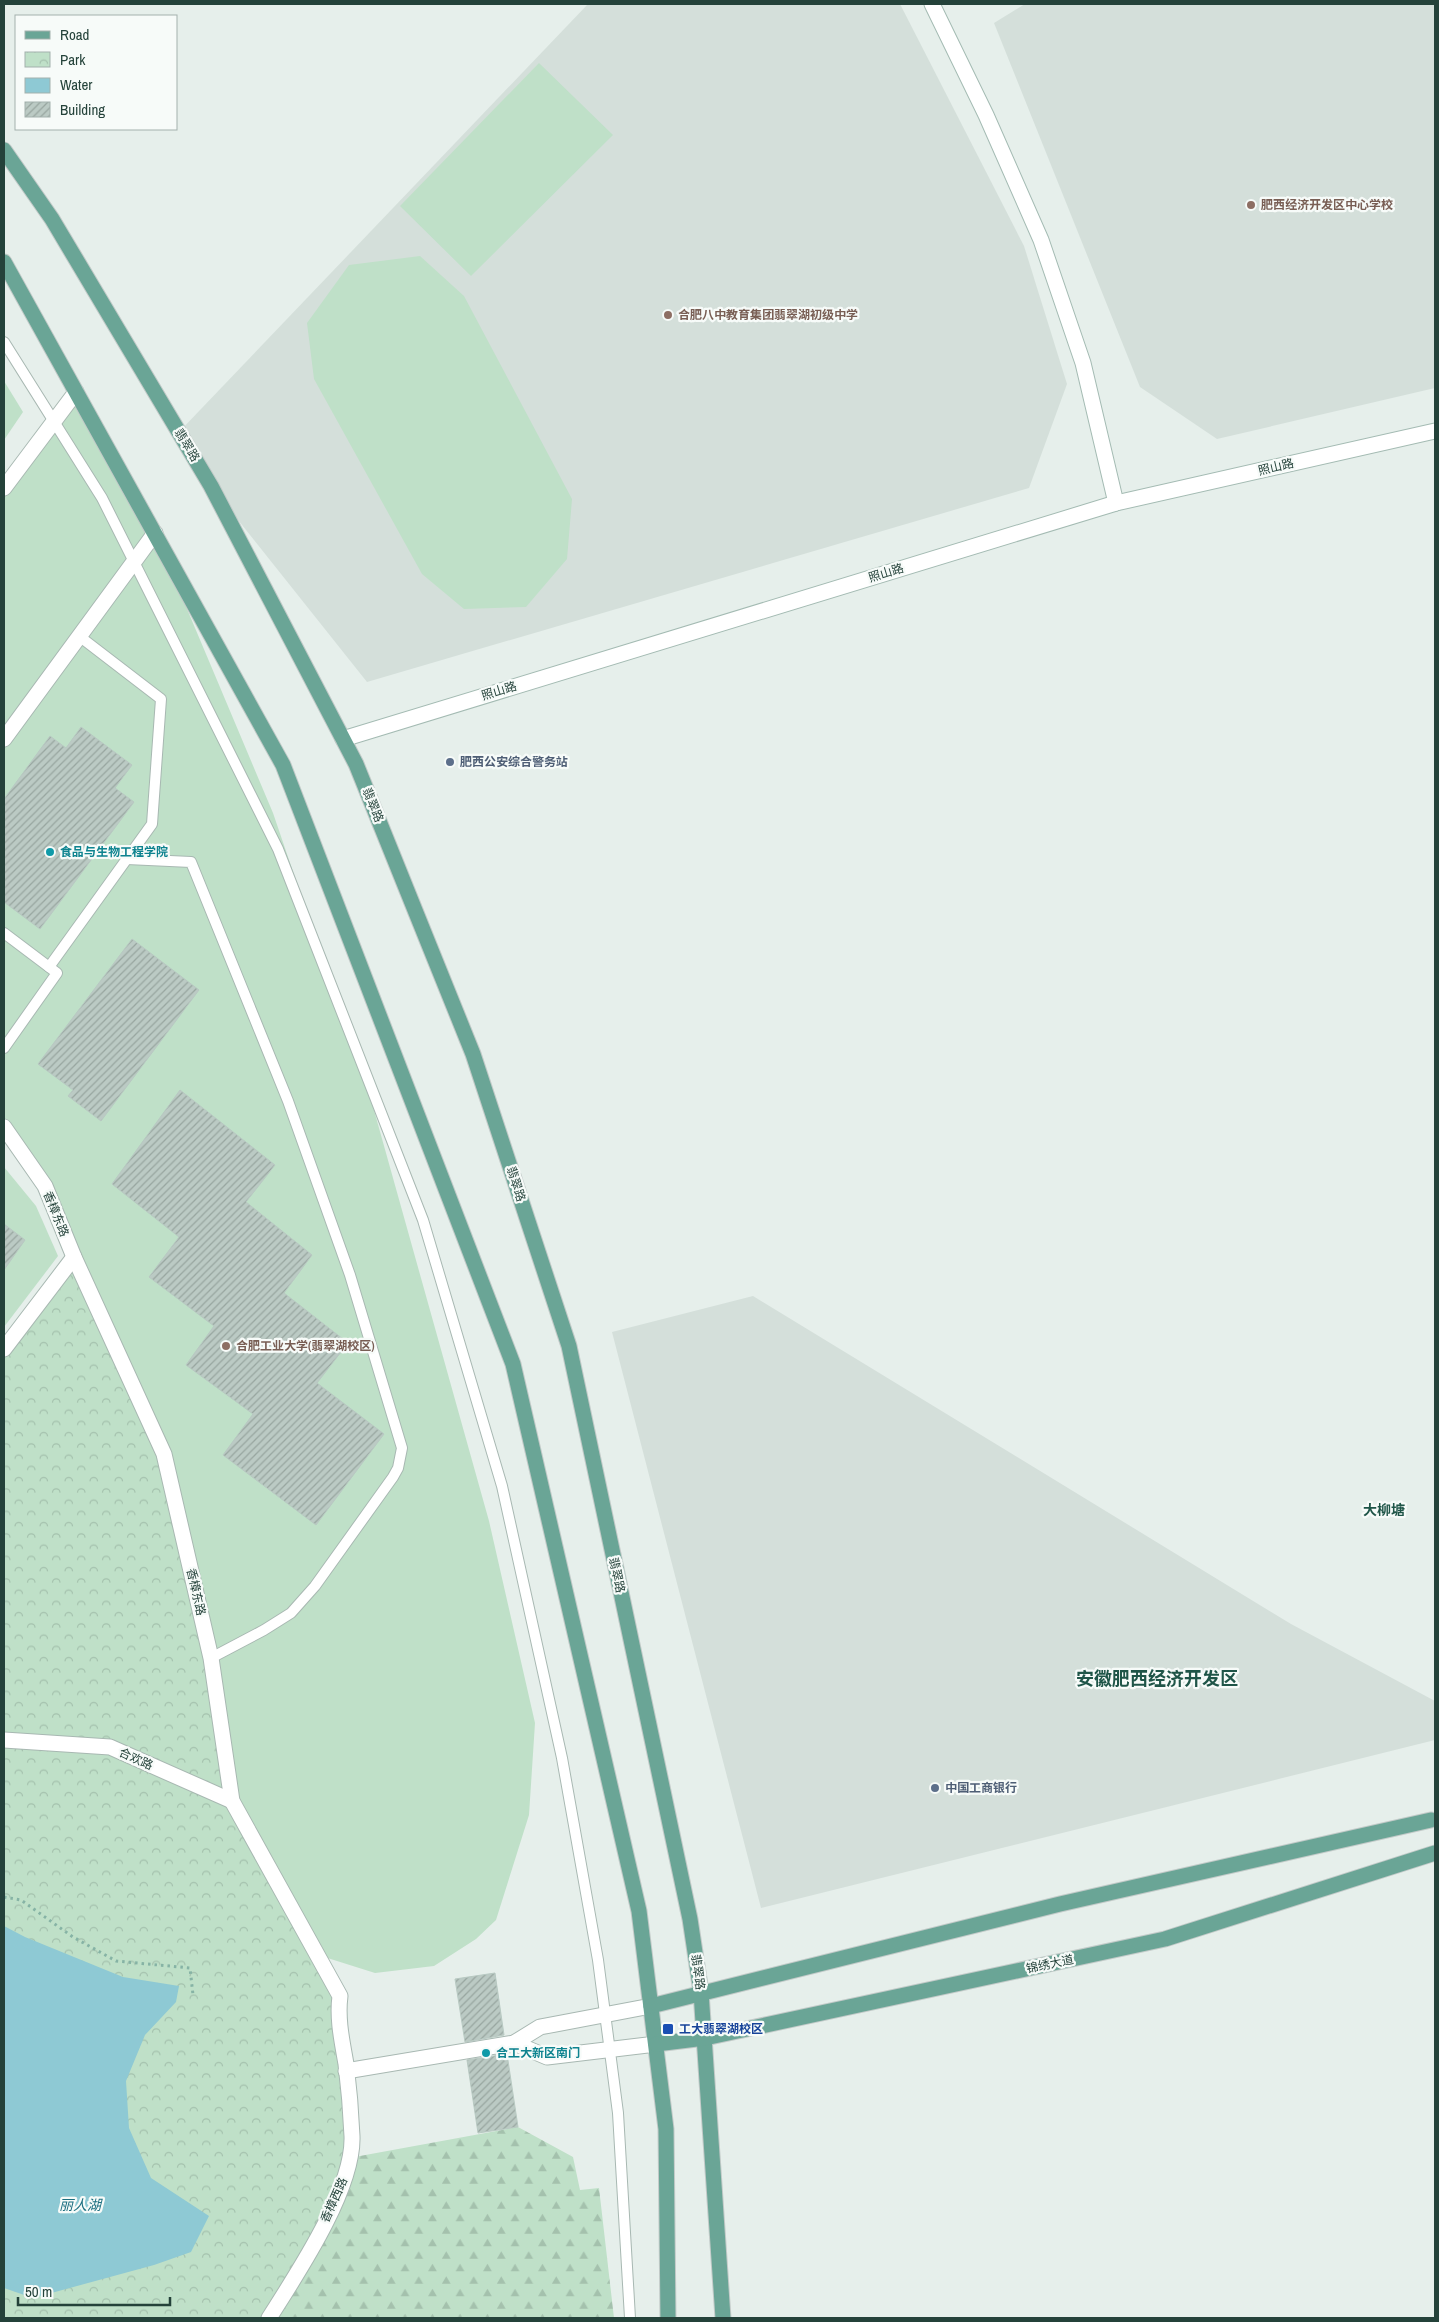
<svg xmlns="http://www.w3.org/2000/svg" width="1439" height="2322" font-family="'Archivo Narrow','Noto Sans SC',sans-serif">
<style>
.built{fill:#d4dfda}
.grass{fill:#bfe0c8}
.forest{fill:url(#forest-firs)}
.park{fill:url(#park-crowns)}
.water{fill:#8ec9d4}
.building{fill:url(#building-hatch);stroke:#b8c9c2}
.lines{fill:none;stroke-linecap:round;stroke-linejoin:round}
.lane-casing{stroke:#a8b8b2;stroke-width:12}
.street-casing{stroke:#a8b8b2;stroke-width:17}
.secondary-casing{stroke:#a4bbb3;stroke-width:17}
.primary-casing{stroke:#c2cac8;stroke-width:17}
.path{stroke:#86b3a5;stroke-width:3;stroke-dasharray:2.5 4;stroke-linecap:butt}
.lane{stroke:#fff;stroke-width:10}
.street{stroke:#fff;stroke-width:15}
.secondary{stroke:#fff;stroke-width:15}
.primary{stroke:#6aa596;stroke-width:15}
.education-dot{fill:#8d6e63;stroke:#f7fbf9;stroke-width:2}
.service-dot{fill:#5c6f8a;stroke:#f7fbf9;stroke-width:2}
.culture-dot{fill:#0f9aa8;stroke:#f7fbf9;stroke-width:2}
.transit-dot{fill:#1a4fb4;stroke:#f7fbf9;stroke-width:2}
.labels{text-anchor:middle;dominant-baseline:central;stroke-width:4.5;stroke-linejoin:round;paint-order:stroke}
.education-label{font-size:12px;font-weight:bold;fill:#785e54;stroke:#f7fbf9;text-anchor:start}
.street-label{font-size:12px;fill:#24423a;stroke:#f7fbf9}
.service-label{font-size:12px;font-weight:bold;fill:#4e5e75;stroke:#f7fbf9;text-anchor:start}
.culture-label{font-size:12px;font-weight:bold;fill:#0d838f;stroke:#f7fbf9;text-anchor:start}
.transit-label{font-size:12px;font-weight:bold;fill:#164399;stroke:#f7fbf9;text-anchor:start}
.neighbourhood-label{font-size:14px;font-weight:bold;fill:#1f5548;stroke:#f7fbf9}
.water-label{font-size:14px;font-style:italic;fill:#1c6f80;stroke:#f7fbf9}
.district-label{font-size:18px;font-weight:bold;fill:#1f5548;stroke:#f7fbf9}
</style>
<defs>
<pattern id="forest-firs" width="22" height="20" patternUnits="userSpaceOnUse" patternTransform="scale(1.25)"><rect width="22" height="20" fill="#bfe0c8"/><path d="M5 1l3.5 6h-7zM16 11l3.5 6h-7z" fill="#a4c1ad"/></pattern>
<pattern id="park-crowns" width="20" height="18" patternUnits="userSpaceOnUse" patternTransform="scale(1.25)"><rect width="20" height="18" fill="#bfe0c8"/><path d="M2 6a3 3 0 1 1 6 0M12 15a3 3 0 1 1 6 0" fill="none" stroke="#a4c1ad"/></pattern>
<pattern id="building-hatch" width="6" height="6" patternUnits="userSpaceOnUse" patternTransform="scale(1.25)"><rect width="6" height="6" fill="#bbcac4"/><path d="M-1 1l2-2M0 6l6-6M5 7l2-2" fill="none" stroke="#98a6a0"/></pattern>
</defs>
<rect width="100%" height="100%" fill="#e6efeb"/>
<g class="built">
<path d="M588,4H900L1024,246L1067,384L1029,488L367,682L211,486L179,432Z"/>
<path d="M1025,4H1435V388L1217,439L1140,387L994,23Z"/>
<path d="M753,1296L1291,1624L1435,1701V1740L761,1908L612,1332Z"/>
</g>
<g class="grass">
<path d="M539,63L613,135L471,276L400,206Z"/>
<path d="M420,256L464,296L572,499L567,559L526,607L464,609L422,574L314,379L307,323L349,265Z"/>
<path d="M4,381L23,412L4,440Z"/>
<path d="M76,392L155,533L273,813L372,1103L489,1521L535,1723L529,1815L496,1920L476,1939L434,1966L375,1973L318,1955L4,2318L73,1257L45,1186L4,1127V488Z"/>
<path d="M4,1167L36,1206L58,1256L4,1327Z"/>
</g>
<path class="forest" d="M518,2127L573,2157L580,2190L599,2188L614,2318H269L349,2158Z"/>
<path class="park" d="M74,1257L164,1454L232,1801L323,1966L338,2013L346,2067V2177L267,2318H4V1349Z"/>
<path class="water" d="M4,1926L25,1937L123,1977L179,1986L176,2002L145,2035L126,2081L129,2128L151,2178L209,2216L191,2252L154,2265L33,2298L4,2288Z"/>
<g class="building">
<path d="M81,727L132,765L115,788L134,802L40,929L4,902V799L50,736L66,748Z"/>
<path d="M132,939L199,990L101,1121L68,1096L73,1090L38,1064Z"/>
<path d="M180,1090L275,1165L246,1202L312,1255L284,1293L348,1343L317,1383L384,1434L316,1525L223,1455L253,1414L186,1365L214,1326L149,1277L179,1237L112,1184Z"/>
<path d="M4,1224L25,1240L4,1270Z"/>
<path d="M495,1973L504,2035L465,2042L455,1979Z"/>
<path d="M507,2054L518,2127L478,2133L467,2060Z"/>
</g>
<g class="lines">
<defs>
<g id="lane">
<path d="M4,342L102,498L278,849L423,1220L502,1486L562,1758L598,1960L618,2113L630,2318"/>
<path d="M127,859L191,862L288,1101L350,1275L402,1448L398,1468L393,1477L315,1586L291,1613L264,1630L211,1658"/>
<path d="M4,933L57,973L4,1048"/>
<path d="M49,967L152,824L161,699L79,636"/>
</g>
<g id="street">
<path d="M4,488L76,392"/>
<path d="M4,739L155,533"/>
<path d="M4,1127L45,1186L74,1257L164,1454L211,1658L232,1801L340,1996C337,2019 342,2041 346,2064C349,2088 351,2113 352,2136C354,2189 297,2274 269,2318"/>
<path d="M4,1349L74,1257"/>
<path d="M4,1740L110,1747L232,1801"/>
<path d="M514,2043L547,2057L656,2044"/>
<path d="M346,2071L514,2043L540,2027L651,2006"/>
</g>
<g id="secondary">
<path d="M932,4L986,115L1041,240L1083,363L1116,503"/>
<path d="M343,739L1116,503L1435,431"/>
</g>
<g id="primary">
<path d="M4,150L52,219L211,486L356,764L473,1054L569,1346L690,1919L701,1992L723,2318"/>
<path d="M4,262L283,765L513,1364L639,1911L666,2129L668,2318"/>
<path d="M651,2006L1060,1904L1431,1820"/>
<path d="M656,2044L705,2038L1165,1939L1435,1853"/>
</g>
</defs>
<use href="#lane" class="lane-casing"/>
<use href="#street" class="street-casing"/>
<use href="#secondary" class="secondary-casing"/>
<use href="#primary" class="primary-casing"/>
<path class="path" d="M4,1897L21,1900L73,1937L116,1961L190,1968L193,1995"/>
<use href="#lane" class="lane"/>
<use href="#street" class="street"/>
<use href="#secondary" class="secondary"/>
<use href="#primary" class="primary"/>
</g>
<g class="education-dot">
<circle cx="1251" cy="205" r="5"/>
<circle cx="668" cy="315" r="5"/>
<circle cx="226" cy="1346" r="5"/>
</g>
<g class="service-dot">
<circle cx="450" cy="762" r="5"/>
<circle cx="935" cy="1788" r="5"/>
</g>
<g class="culture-dot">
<circle cx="50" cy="852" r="5"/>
<circle cx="486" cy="2053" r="5"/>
</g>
<rect class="transit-dot" x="662" y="2023" width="12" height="12" rx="2.5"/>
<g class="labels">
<g class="education-label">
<text x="1261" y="205">肥西经济开发区中心学校</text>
<text x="678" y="315">合肥八中教育集团翡翠湖初级中学</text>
<text x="236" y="1346">合肥工业大学(翡翠湖校区)</text>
</g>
<g class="street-label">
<text transform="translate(187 445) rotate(59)">翡翠路</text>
<text transform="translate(1276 467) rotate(-13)">照山路</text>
<text transform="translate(886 573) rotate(-17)">照山路</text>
<text transform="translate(499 691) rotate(-17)">照山路</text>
<text transform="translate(373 805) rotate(68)">翡翠路</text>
<text transform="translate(516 1184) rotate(72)">翡翠路</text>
<text transform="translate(56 1214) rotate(68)">香樟东路</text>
<text transform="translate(617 1575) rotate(78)">翡翠路</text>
<text transform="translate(196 1592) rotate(77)">香樟东路</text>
<text transform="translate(136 1759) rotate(24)">合欢路</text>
<text transform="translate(1050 1964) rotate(-12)">锦绣大道</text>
<text transform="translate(698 1972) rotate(82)">翡翠路</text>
<text transform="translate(334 2200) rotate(-66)">香樟西路</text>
</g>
<g class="service-label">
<text x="460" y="762">肥西公安综合警务站</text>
<text x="945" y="1788">中国工商银行</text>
</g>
<g class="culture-label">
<text x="60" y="852">食品与生物工程学院</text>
<text x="496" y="2053">合工大新区南门</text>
</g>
<g class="transit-label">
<text x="679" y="2029">工大翡翠湖校区</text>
</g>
<g class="neighbourhood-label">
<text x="1384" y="1510">大柳塘</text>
</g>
<g class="water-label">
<text x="80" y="2205">丽人湖</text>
</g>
<g class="district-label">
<text x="1157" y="1678">安徽肥西经济开发区</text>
</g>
</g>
<rect width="1439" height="2322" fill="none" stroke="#24423a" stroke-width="10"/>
<rect x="15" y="15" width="162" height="115" fill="#f7fbf9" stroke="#a3b1ad"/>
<rect x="25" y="31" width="25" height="8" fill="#6aa596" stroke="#a3b1ad"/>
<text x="60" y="40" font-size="15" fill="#24423a">Road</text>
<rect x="25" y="52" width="25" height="15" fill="url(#park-crowns)" stroke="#a3b1ad"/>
<text x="60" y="65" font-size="15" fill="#24423a">Park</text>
<rect x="25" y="78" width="25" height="15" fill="#8ec9d4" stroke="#a3b1ad"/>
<text x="60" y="90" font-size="15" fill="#24423a">Water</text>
<rect x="25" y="102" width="25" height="15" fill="url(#building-hatch)" stroke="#a3b1ad"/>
<text x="60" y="115" font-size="15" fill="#24423a">Building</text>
<path d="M18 2297v8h152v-8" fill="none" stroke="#24423a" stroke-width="2.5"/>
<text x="25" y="2297" font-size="15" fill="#24423a" stroke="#f7fbf9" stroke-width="4" paint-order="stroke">50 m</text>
</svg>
